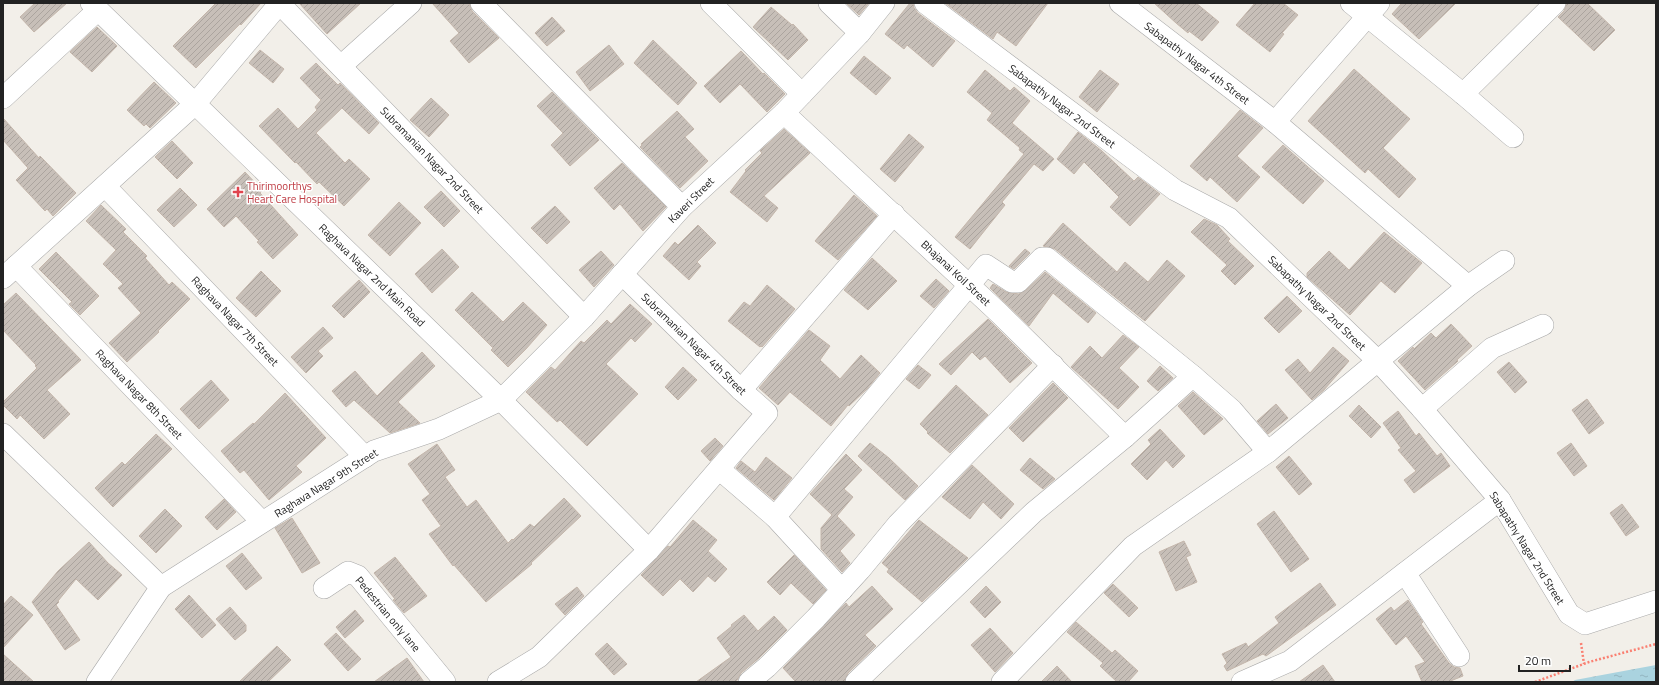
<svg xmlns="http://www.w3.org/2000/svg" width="1659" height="685" font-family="'Titillium Web',sans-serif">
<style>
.water{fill:url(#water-ripples)}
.building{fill:url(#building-hatch);stroke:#c4b6ab}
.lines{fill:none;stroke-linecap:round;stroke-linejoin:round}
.minor-casing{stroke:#a9a9a9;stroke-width:22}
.path{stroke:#fa8072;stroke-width:2.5;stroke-dasharray:2 2;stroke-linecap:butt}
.minor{stroke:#fff;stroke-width:21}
.health-dot{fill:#e0444e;stroke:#fff;stroke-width:1.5}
.labels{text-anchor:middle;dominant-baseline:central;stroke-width:3;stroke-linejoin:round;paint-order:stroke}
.street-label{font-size:11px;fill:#222;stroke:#fff}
.health-label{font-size:11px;fill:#be3a42;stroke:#fff;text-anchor:start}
</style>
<defs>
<pattern id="water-ripples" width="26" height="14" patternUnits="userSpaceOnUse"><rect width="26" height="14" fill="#aad3df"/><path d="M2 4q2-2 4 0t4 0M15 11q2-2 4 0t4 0" fill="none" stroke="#92b5bf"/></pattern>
<pattern id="building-hatch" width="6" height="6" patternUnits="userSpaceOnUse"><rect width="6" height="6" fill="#c7bfb8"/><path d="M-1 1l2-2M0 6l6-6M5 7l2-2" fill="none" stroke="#aba49e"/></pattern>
</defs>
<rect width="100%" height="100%" fill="#f2efe9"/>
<path class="water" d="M1656,665V682H1572L1575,680Z"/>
<g class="building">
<path d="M35,3H67L34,32L20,17Z"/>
<path d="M216,3H261L241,25L240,24L196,68L173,46Z"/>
<path d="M299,3H361L327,34Z"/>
<path d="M432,3H469L472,11L499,38L469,63L450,41L459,33Z"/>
<path d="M846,3H869L859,15Z"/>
<path d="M910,3H913L914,8L918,13L955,41L933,67L907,45L904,49L885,34Z"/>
<path d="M945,3H1048L1016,46L997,32L993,39Z"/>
<path d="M1154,3H1196L1219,22L1202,41L1189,31L1188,33L1176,23Z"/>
<path d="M1255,3H1283L1298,15L1282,33L1284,34L1270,52L1236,25Z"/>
<path d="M1402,3H1456L1419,39L1392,14Z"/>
<path d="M1567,3H1587L1615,30L1594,51L1558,17L1564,11Z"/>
<path d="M771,7L792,25L793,24L808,40L788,60L753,27Z"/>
<path d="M552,17L565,31L547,46L535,33Z"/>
<path d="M97,27L117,46L92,72L70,52Z"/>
<path d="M653,40L697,83L678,105L634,63Z"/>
<path d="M609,45L624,64L590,91L576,72Z"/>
<path d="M260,50L284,69L273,83L249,63Z"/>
<path d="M741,51L763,74L764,73L785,94L767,112L740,84L720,103L704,86Z"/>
<path d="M864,56L891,78L876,95L850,73Z"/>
<path d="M316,63L338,85L340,83L379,123L369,134L342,108L316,133L345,163L349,159L370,179L344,206L319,182L317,184L296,162L295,163L259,126L278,108L298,129L317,110L315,107L321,100L300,78Z"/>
<path d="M1354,69L1410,119L1383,148L1416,179L1399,198L1368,169L1365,173L1308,121Z"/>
<path d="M985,70L1010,91L1014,87L1030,101L1012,123L1054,159L1043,171L1034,164L1002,202L1005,205L970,249L955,237L1024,154L1019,150L1020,148L987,120L992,113L967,92Z"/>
<path d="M1100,70L1119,84L1097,112L1079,97Z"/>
<path d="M154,82L176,103L150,128L146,124L144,126L127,110Z"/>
<path d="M552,92L599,140L570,166L551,145L563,133L537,106Z"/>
<path d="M431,98L449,115L429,137L410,120Z"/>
<path d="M1240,110L1263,128L1237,156L1260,177L1237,202L1210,177L1207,181L1190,166Z"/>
<path d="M677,111L694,129L685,137L708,161L680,188L640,147L642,145L641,144Z"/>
<path d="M3,118L39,158L40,156L76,193L53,216L47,209L45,211L16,180L28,168L3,140Z"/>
<path d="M784,129L810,153L764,196L778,208L767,222L730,192L746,171L745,170L762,153L760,151Z"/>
<path d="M1078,132L1102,151L1134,181L1138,177L1160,194L1130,226L1110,207L1119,197L1084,162L1074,174L1057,159Z"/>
<path d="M909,134L924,147L895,182L880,169Z"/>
<path d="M172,141L193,163L177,179L155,157Z"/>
<path d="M1283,145L1324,181L1303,204L1262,167Z"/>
<path d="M622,163L666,207L643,231L620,204L614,210L594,188Z"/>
<path d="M245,172L262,190L260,193L298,235L273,259L257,242L259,241L236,216L224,227L207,209Z"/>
<path d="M180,188L197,205L174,227L157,210Z"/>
<path d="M441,191L460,211L444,227L424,207Z"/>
<path d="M854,195L877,216L838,260L815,241Z"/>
<path d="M399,202L421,223L390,256L368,235Z"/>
<path d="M101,205L126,229L123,232L147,256L145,258L169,285L172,282L190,299L158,331L159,332L127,362L109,343L141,313L118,288L123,284L103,264L116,250L86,221Z"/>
<path d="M555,206L570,222L547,244L531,228Z"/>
<path d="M1204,219L1217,225L1230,239L1228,241L1254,266L1235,285L1221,271L1227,265L1191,232Z"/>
<path d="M1063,223L1117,272L1125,262L1148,282L1167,260L1185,276L1145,321L1055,249L1043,246Z"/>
<path d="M698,225L716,243L697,262L701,266L689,280L663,256L675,242L678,245Z"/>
<path d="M1384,232L1422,263L1395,293L1381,281L1350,315L1307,277V273L1329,251L1349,270Z"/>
<path d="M442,249L459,267L432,293L415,274Z"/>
<path d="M1025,249L1030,253L1014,269L1009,266Z"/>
<path d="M601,251L614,265L594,287L579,270Z"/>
<path d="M56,252L99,296L80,315L69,304L72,302L39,269Z"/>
<path d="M872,258L897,281L868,310L844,290Z"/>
<path d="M261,271L281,291L256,317L236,298Z"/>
<path d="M1045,272L1096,313L1088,323L1053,293L1029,326L990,288L993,284L1006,292L1019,294L1026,290Z"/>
<path d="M936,279L949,291L934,308L920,296Z"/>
<path d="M359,280L370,292L344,318L332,306Z"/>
<path d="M767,285L795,309L762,347L761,346L760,347L728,321L744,302L750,306Z"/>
<path d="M472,292L503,322L523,302L547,325L526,349L508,367L491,350L493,348L455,310Z"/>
<path d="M16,293L81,360L47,390L70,414L44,439L20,415L17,419L3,405V402L37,368L35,366L36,365L3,330V305Z"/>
<path d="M1287,296L1302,311L1279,333L1264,318Z"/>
<path d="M630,304L652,324L635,342L631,338L606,364L638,394L587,446L560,420L557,422L526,392L551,367L555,370L581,341L584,343L607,320L611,324Z"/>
<path d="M988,319L1032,363L1010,383L985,356L980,360L972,352L951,375L939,364Z"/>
<path d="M1451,324L1472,346L1457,360L1458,361L1425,390L1398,361L1413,347L1414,349L1431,333L1436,338Z"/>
<path d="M323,327L333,338L318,351L323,356L306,373L291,357Z"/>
<path d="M809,330L830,346L820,360L840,379L861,355L880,373L867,389L849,406L848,405L831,426L790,392L778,405L759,388Z"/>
<path d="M1123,335L1139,347L1119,368L1139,387L1118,409L1071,367L1090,346L1102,358Z"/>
<path d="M1333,347L1349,361L1324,390L1312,400L1285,370L1298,359L1310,373Z"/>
<path d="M422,352L435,366L398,402L420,423L390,433L354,400L346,407L332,391L355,371L377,396Z"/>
<path d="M1509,362L1527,382L1515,393L1497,372Z"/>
<path d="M918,365L931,375L919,389L906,379Z"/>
<path d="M1160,366L1173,378L1158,391L1147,381Z"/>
<path d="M683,367L697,380L678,400L665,387Z"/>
<path d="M211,380L229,400L199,429L180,409Z"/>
<path d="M1053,383L1068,398L1023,442L1009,428Z"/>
<path d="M956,385L988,415L950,453L927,433L928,432L920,424Z"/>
<path d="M1193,392L1223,419L1204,435L1178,406Z"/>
<path d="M285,393L326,438L296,466L302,472L269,500L244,470L240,473L221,451L253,423L254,424Z"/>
<path d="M1587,399L1604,423L1589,434L1572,410Z"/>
<path d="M1276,404L1288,418L1268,434L1257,421Z"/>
<path d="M1359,405L1381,427L1371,438L1349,416Z"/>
<path d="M1398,411L1416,436L1419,433L1437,456L1441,453L1450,466L1414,493L1404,480L1416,471L1398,450L1401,448L1383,423Z"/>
<path d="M1160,429L1185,456L1173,468L1166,460L1147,480L1131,464L1151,444L1148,440Z"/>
<path d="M156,434L172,449L113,507L95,488L122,462L125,465Z"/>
<path d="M715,438L723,446L710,461L701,451Z"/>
<path d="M870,443L889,458L918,486L905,500L858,456Z"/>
<path d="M1571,443L1587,466L1574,476L1557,453Z"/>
<path d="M437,444L455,470L445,477L467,507L476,500L508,543L512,539L513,540L530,524L534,527L564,498L581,516L531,563L532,564L486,602L454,565L453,566L429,534L441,526L422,500L430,494L408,464Z"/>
<path d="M846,454L862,470L844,489L853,497L837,516L855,535L840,551L850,563L842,572L821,549V528L832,515L810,494Z"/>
<path d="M1289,456L1312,484L1299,495L1276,467Z"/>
<path d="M766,457L792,478L774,500L736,468L741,461L755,472Z"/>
<path d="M1030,458L1055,479L1043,489L1020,470Z"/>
<path d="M972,465L1014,504L1001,519L983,502L970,519L942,497Z"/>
<path d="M224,499L236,512L217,530L205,517Z"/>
<path d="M1622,504L1639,527L1626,536L1610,513Z"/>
<path d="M165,509L182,526L156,553L139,536Z"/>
<path d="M1274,511L1309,559L1291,572L1257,524Z"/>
<path d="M292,518L320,563L302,573L275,528Z"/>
<path d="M693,520L717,540L708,551L727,569L715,582L708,576L693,592L680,579L663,596L641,575L668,546L670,547Z"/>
<path d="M919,520L968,558L922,602L887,572L889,569L882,563Z"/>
<path d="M1184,541L1191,555L1186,557L1197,582L1176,591L1159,552Z"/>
<path d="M89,542L108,563L122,575L98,600L76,579L58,601L59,602L56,605L80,640L65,650L32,602L58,571Z"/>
<path d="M242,553L262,578L246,590L226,566Z"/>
<path d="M794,555L826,590L813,604L791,583L780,595L767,582Z"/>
<path d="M395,557L427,596L404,613L393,600L395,599L374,573Z"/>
<path d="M1320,583L1336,605L1266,656L1263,654L1227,671L1224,666L1227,663L1222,654L1246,643L1248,647L1279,623L1275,617Z"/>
<path d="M1113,584L1138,608L1129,617L1104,593Z"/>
<path d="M872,586L893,609L865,635L876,646L848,673L844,682H796L783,668L846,603L849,607Z"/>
<path d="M986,586L1001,602L985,618L970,602Z"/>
<path d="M577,587L584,596L565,615L555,604Z"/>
<path d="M189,595L216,625L202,638L175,609Z"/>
<path d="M11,596L33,615L3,648V605Z"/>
<path d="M1408,600L1423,622L1421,624L1449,663L1454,667L1460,668L1463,676L1448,682H1422L1415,666L1425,662L1406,636L1396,645L1376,619L1391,607L1394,611Z"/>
<path d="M230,607L246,625V631L235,640L216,619Z"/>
<path d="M355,610L364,621L345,638L336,627Z"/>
<path d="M744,615L758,631L774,616L787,630L759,658L741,673L736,682H696L731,657L717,638L732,626L731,625Z"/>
<path d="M1076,622L1112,653L1115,650L1138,671L1128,682H1117L1100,666L1103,663L1067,632Z"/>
<path d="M990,628L1013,653L995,672L971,645Z"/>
<path d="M336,633L361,659L348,671L324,644Z"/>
<path d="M607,643L627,664L614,675L595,654Z"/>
<path d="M277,646L291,660L268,682H239Z"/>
<path d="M3,654L34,682H3Z"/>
<path d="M407,658L424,682H374Z"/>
<path d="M1323,665L1335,682H1299Z"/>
<path d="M1057,666L1072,682H1041Z"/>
</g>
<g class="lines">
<defs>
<g id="minor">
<path d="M91,3L501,400L649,550"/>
<path d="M279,3L584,317"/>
<path d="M481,3L682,207"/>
<path d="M711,3L802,94"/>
<path d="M829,3L860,33"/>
<path d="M925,3L1175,190L1229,218L1378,361L1422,409L1500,500L1569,614L1585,624L1656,601"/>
<path d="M1120,3L1275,122"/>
<path d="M1351,3L1463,94L1513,137"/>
<path d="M1379,3L1275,122L1468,286"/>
<path d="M341,66L411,3"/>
<path d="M1463,94L1555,3"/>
<path d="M3,98L98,10"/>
<path d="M784,113L999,313L1125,437"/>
<path d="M105,186L365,457"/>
<path d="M16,266L262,522"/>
<path d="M3,278L195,104L280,3"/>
<path d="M1193,376L1232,410L1268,452"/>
<path d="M741,390L894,214"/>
<path d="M1422,409L1492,348L1543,325"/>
<path d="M3,434L161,587"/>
<path d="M719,469L775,517L986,265L1012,282H1018L1042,258H1047L1193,376L1125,437L1034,512L856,682"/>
<path d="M775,517L842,590"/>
<path d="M1405,573L1459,656"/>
<path d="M324,588L348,572L358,576L445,682"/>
<path d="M97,682L161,587L374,451L439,429L501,400L584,317L682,207L784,113L860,33L884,3"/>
<path d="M498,682L539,657L649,550L767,413L741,390L622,274"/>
<path d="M749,682L767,667L816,618L860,570L898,524L1053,365"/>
<path d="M1002,682L1133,546L1268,452L1468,286L1504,261"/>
<path d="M1242,682L1290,661L1500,500"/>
</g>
</defs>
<use href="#minor" class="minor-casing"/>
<g class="path">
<path d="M1581,643L1584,664"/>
<path d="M1535,682L1589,662L1656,644"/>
</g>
<use href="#minor" class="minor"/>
</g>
<path class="health-dot" d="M236 186h4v4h4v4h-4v4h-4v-4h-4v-4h4z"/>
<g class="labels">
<g class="street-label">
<text transform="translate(1197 63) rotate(37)">Sabapathy Nagar 4th Street</text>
<text transform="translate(1062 106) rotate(37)">Sabapathy Nagar 2nd Street</text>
<text transform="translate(432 160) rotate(46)">Subramanian Nagar 2nd Street</text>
<text transform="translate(691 200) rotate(-45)">Kaveri Street</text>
<text transform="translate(956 273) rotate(43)">Bhajanai Koil Street</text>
<text transform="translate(372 275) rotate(44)">Raghava Nagar 2nd Main Road</text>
<text transform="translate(1317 303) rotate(44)">Sabapathy Nagar 2nd Street</text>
<text transform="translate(235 321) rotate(46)">Raghava Nagar 7th Street</text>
<text transform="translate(694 344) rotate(44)">Subramanian Nagar 4th Street</text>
<text transform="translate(139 394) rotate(46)">Raghava Nagar 8th Street</text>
<text transform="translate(326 483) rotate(-32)">Raghava Nagar 9th Street</text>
<text transform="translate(1527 548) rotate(58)">Sabapathy Nagar 2nd Street</text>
<text transform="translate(388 614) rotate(50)">Pedestrian only lane</text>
</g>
<g class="health-label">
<text x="247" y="186">Thirimoorthys<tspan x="247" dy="13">Heart Care Hospital</tspan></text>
</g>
</g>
<rect width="1659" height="685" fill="none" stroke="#222222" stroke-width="8"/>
<path d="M1519 665v6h51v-6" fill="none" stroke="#222222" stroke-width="2"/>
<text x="1525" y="665" font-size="12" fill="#222222" stroke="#ffffff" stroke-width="3" paint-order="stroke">20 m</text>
</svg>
